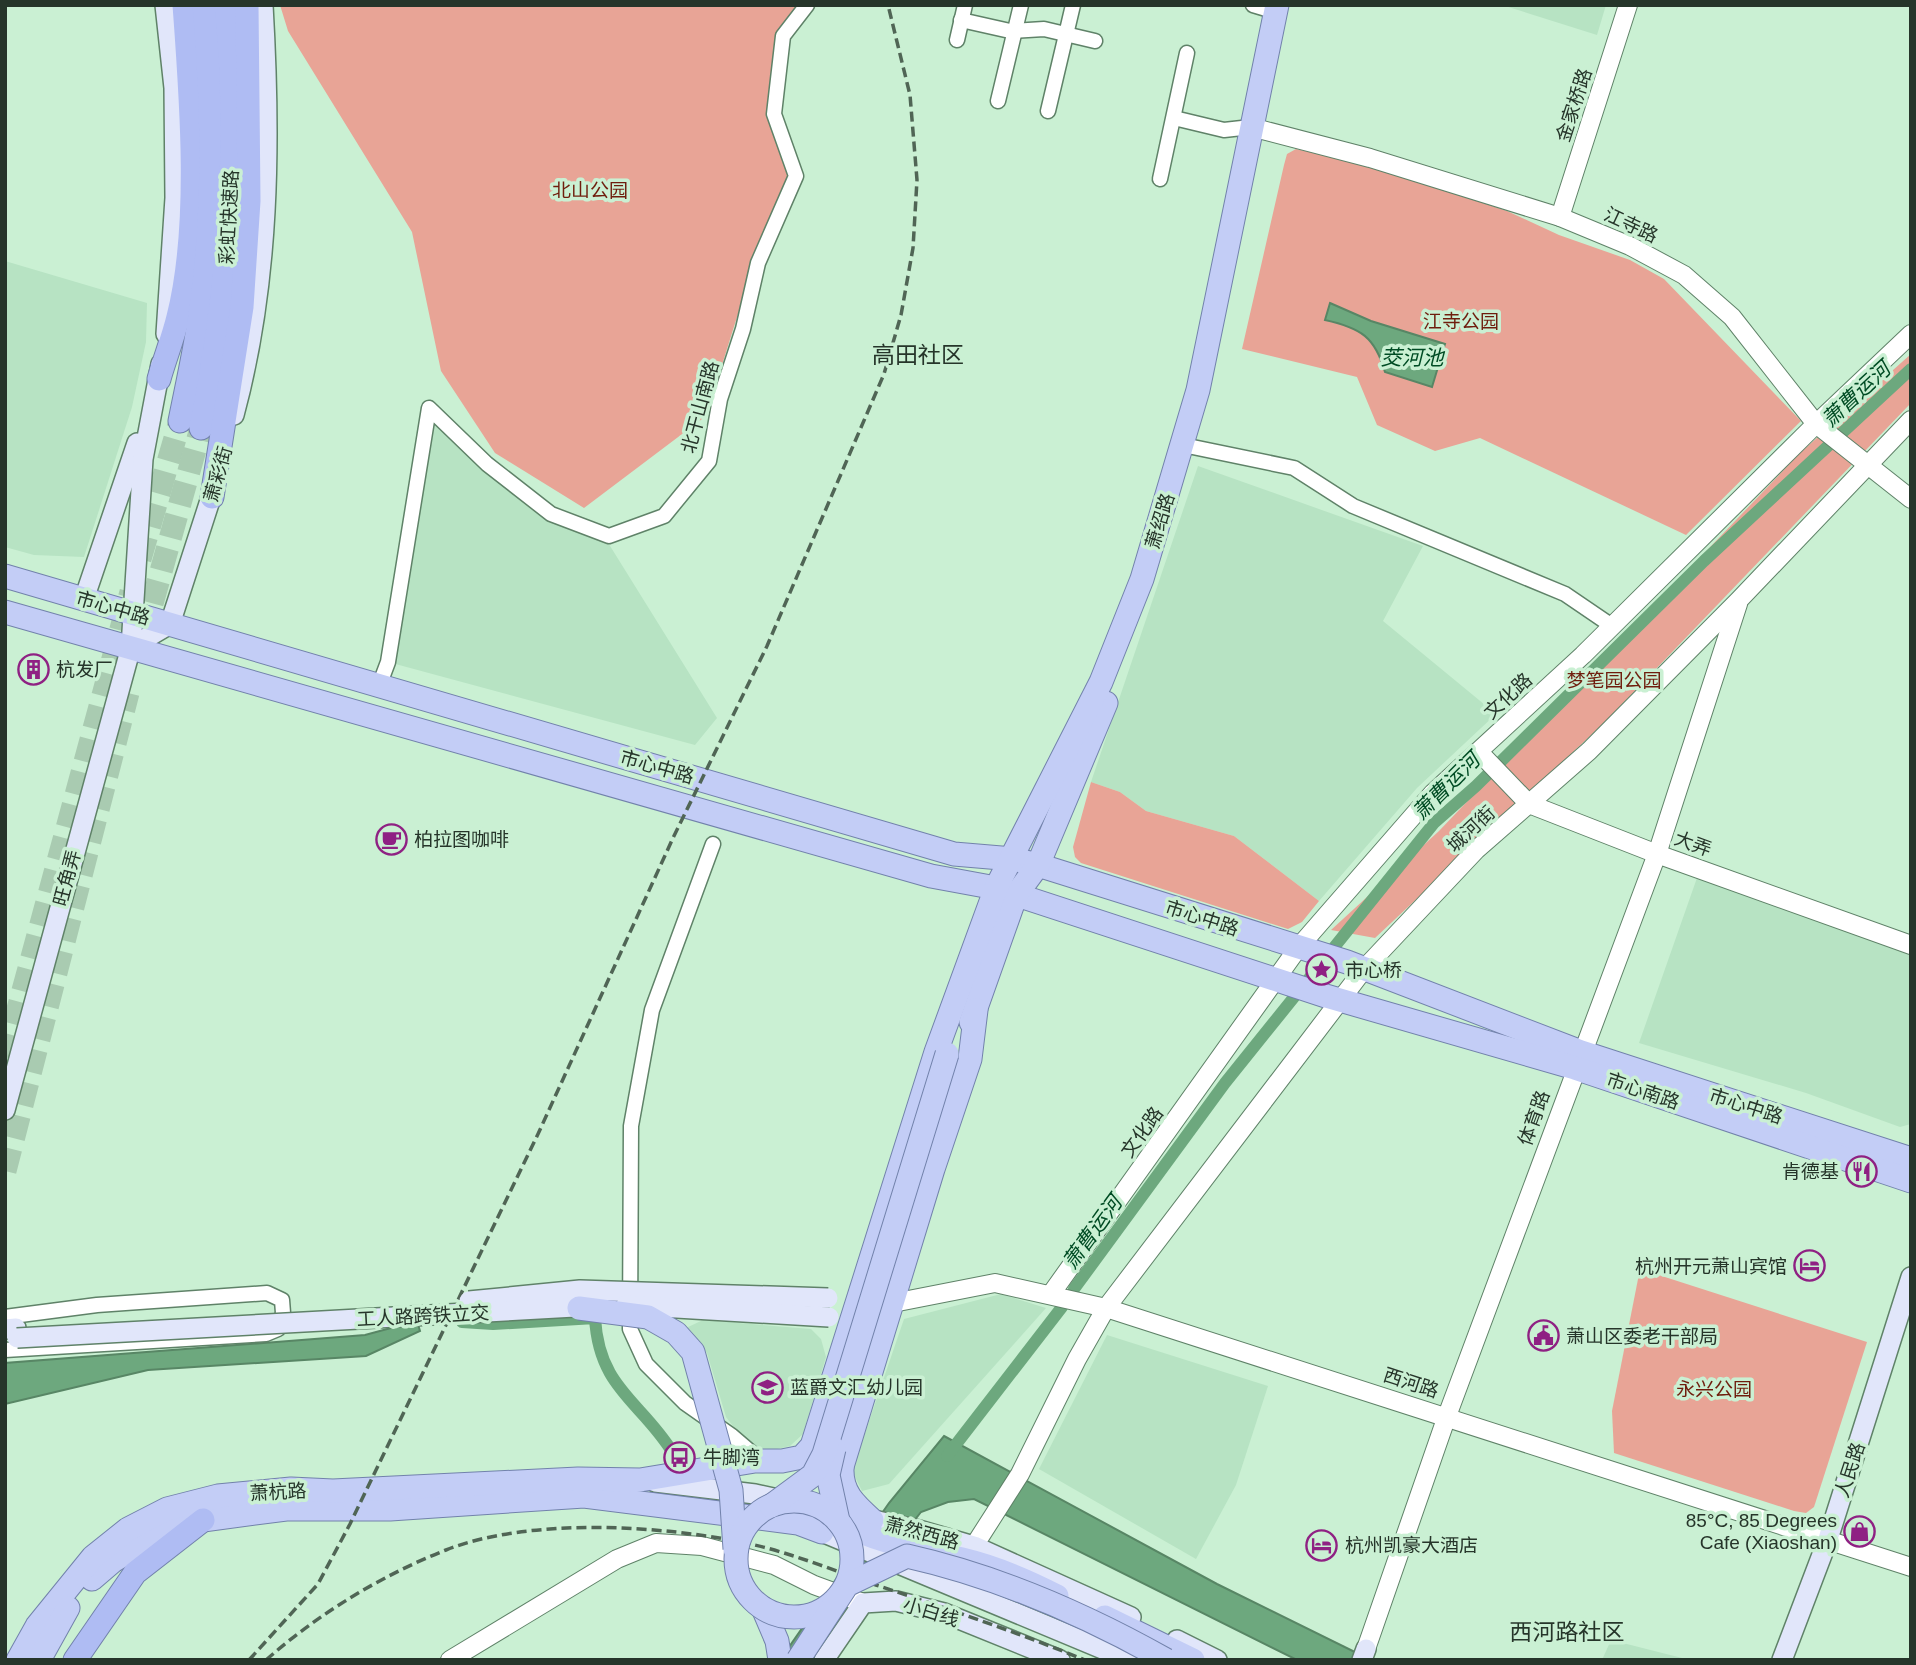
<svg xmlns="http://www.w3.org/2000/svg" width="1916" height="1665" font-family="Helvetica,'Noto Sans SC',sans-serif">
<style>
.built{fill:#b7e3c3}
.green{fill:#e8a496}
.water{fill:#6da87e;stroke:#588665;stroke-width:2}
.lines{fill:none;stroke-linecap:round;stroke-linejoin:round}
.canal{stroke:#6da87e;stroke-width:12}
.trunk-tunnel{stroke:#a9cbb1;stroke-width:23;stroke-dasharray:23 11;stroke-linecap:butt}
.minor-casing{stroke:#5f8268;stroke-width:17}
.tertiary-casing{stroke:#5f8268;stroke-width:20}
.secondary-casing{stroke:#5f8268;stroke-width:22}
.primary-casing{stroke:#7282ab;stroke-width:25}
.trunk-casing{stroke:#7282ab;stroke-width:25}
.minor{stroke:#fff;stroke-width:14}
.tertiary{stroke:#fff;stroke-width:18}
.secondary{stroke:#e1e6fa;stroke-width:19}
.primary{stroke:#c3cdf6;stroke-width:23}
.trunk{stroke:#afbcf3;stroke-width:23}
.rail{stroke:#506555;stroke-width:3.5;stroke-dasharray:10 5;stroke-linecap:butt}
.secondary-bridge-casing{stroke:#5f8268;stroke-width:22;stroke-linecap:butt}
.primary-bridge-casing{stroke:#7282ab;stroke-width:25;stroke-linecap:butt}
.secondary-bridge{stroke:#e1e6fa;stroke-width:19}
.primary-bridge{stroke:#c3cdf6;stroke-width:23}
.labels{text-anchor:middle;dominant-baseline:central;stroke-width:7;stroke-linejoin:round;paint-order:stroke}
.street-label{font-size:19px;fill:#26352a;stroke:#caf0d3}
.park-label{font-size:19px;fill:#6f1d0d;stroke:#caf0d3}
.poi-label{font-size:19px;fill:#26352a;stroke:#caf0d3;text-anchor:start}
.water-label{font-size:21px;font-style:italic;fill:#004c24;stroke:#caf0d3}
.quarter-label{font-size:23px;fill:#26352a;stroke:#caf0d3}
</style>
<rect width="100%" height="100%" fill="#caf0d3"/>
<g class="built">
<path d="M1502,5H1606L1597,35Z"/>
<path d="M5,261L147,303L146,342L132,407L84,557L34,555L5,547Z"/>
<path d="M429,408L551,514L602,533L717,718L695,745L388,662Z"/>
<path d="M1198,466L1423,546L1383,621L1496,714L1417,788L1319,901L1234,836L1146,811L1120,792L1091,782Z"/>
<path d="M1698,875L1911,955V1124L1900,1127L1806,1093L1639,1043Z"/>
<path d="M1001,1294L1046,1308L889,1484L862,1491L852,1471L904,1319Z"/>
<path d="M703,1320L811,1329L821,1339L826,1357L803,1434L790,1446L764,1452L740,1435L726,1417L707,1353L686,1328Z"/>
<path d="M1107,1335L1268,1386L1236,1485L1196,1559L1039,1469Z"/>
<path d="M1611,1640L1690,1660H1602Z"/>
</g>
<g class="green">
<path d="M280,5H807L783,36L774,114L796,176L742,301L706,416L584,508L495,453L441,371L412,232L288,31Z"/>
<path d="M1296,149L1369,165L1507,211L1559,235L1630,260L1664,279L1801,421L1686,535L1480,438L1435,451L1377,425L1357,377L1242,349L1284,165L1287,154Z"/>
<path d="M1911,354V403L1605,722L1375,938L1331,930L1439,831L1800,453Z"/>
<path d="M1091,782L1120,792L1146,811L1234,836L1319,901L1302,922L1288,929L1081,863L1075,857L1073,847Z"/>
<path d="M1640,1269L1867,1342L1814,1507L1806,1513L1794,1511L1614,1453L1612,1411Z"/>
</g>
<g class="water">
<path d="M1330,303L1371,321L1445,344L1432,387L1385,372C1375,337 1361,328 1325,320Z"/>
<path d="M417,1321L420,1331L366,1356L148,1370L5,1404V1363L365,1335Z"/>
<path d="M944,1436L1217,1584L1371,1660H1297L974,1499L948,1502L921,1512L804,1660H780L889,1503Z"/>
</g>
<g class="lines">
<g class="canal">
<path d="M1074,1289L1225,1083L1434,823L1476,786L1704,561L1911,369"/>
<path d="M462,1322L493,1324L595,1318C599,1389 641,1401 673,1453"/>
<path d="M947,1456L1062,1307"/>
</g>
<g class="trunk-tunnel">
<path d="M140,559L180,421"/>
<path d="M143,636L201,428"/>
<path d="M5,1057L131,592"/>
<path d="M5,1171L128,693"/>
</g>
<defs>
<g id="minor">
<path d="M1253,5L1276,12"/>
<path d="M961,20L1010,31L1044,29L1095,41"/>
<path d="M957,40L965,5"/>
<path d="M998,101L1021,5"/>
<path d="M1048,111L1073,5"/>
<path d="M1174,118L1224,130L1251,127"/>
<path d="M1160,179L1187,53"/>
<path d="M1183,445L1294,468L1353,506L1565,594L1612,626"/>
<path d="M379,686L388,662L429,408L487,464L551,514L609,536L664,516L709,461L720,399L743,329L758,263L796,176L774,114L783,36L807,5"/>
<path d="M713,844L652,1010L631,1126L630,1329L646,1364L685,1403L732,1436L761,1461"/>
<path d="M5,1317L97,1305L267,1293L282,1300L283,1313L278,1329L266,1334L5,1350"/>
</g>
<g id="tertiary">
<path d="M1251,127L1370,158L1560,217L1630,246L1684,275L1732,317L1816,424L1911,499"/>
<path d="M1560,217L1628,5"/>
<path d="M1479,752L1529,804L1657,854L1911,945"/>
<path d="M1051,1294L1298,948L1433,793L1583,655L1816,424L1911,334"/>
<path d="M893,1303L995,1283L1106,1308L1911,1567"/>
<path d="M974,1546L1020,1474L1077,1359L1106,1308L1364,969L1476,850L1589,751L1739,600L1911,420"/>
<path d="M1366,1649L1447,1416L1657,854L1738,604"/>
<path d="M450,1660L617,1559L656,1543L702,1546L774,1565L814,1585L863,1603"/>
</g>
<g id="secondary">
<path d="M165,5L174,88L175,198L166,334"/>
<path d="M234,415C270,282 271,142 263,5"/>
<path d="M84,599L137,443"/>
<path d="M131,647L170,624L215,485"/>
<path d="M5,1110L131,647L143,459L161,364"/>
<path d="M5,1329L16,1328"/>
<path d="M655,1482L755,1494L919,1530L974,1546L1131,1617"/>
<path d="M822,1532L1129,1660"/>
<path d="M1177,1640L1217,1660"/>
<path d="M824,1660L863,1603L896,1601L944,1613L1060,1660"/>
<path d="M1362,1660L1366,1649"/>
<path d="M1782,1660L1828,1539L1911,1277"/>
</g>
<g id="primary">
<path d="M5,576L954,854L1013,859L1038,865L1347,962L1581,1052L1911,1159"/>
<path d="M5,612L931,876L996,888L1326,996L1575,1068L1911,1181"/>
<path d="M971,1022L1016,895L1038,865L1106,703"/>
<path d="M842,1468C841,1492 854,1504 872,1520"/>
<path d="M838,1521C877,1543 919,1549 962,1559C996,1567 1026,1580 1057,1596"/>
<path d="M92,1579L113,1561L151,1538L203,1520L286,1509H390L584,1496L798,1523L822,1532L933,1169L970,1059L976,1010"/>
<path d="M763,1608L777,1641L780,1660"/>
<path d="M1105,1617L1193,1660"/>
<path d="M18,1660L37,1626L93,1557L128,1529L167,1509L218,1496L291,1489L333,1491L578,1479L640,1480L755,1461H782L802,1457L812,1446L936,1052L996,888L1101,682L1142,579L1198,390L1277,5"/>
<path d="M39,1660L68,1608"/>
</g>
<g id="trunk">
<path d="M159,379C165,358 173,338 178,317C201,226 191,99 184,5"/>
<path d="M180,421C187,386 195,351 200,315C215,213 213,108 204,5"/>
<path d="M201,428C229,288 240,147 226,5"/>
<path d="M212,497L242,307L249,201L247,5"/>
<path d="M75,1660L135,1573L203,1520"/>
</g>
</defs>
<use href="#minor" class="minor-casing"/>
<use href="#tertiary" class="tertiary-casing"/>
<use href="#secondary" class="secondary-casing"/>
<use href="#primary" class="primary-casing"/>
<use href="#trunk" class="trunk-casing"/>
<use href="#minor" class="minor"/>
<use href="#tertiary" class="tertiary"/>
<use href="#secondary" class="secondary"/>
<use href="#primary" class="primary"/>
<use href="#trunk" class="trunk"/>
<g class="rail">
<path d="M249,1660L318,1584L350,1524L538,1134L673,838L767,646L884,374L901,315L913,248L917,180L910,95L888,5"/>
<path d="M266,1660C318,1614 382,1575 446,1550C529,1517 664,1525 750,1544C792,1553 835,1571 876,1585C946,1608 1016,1632 1085,1660"/>
</g>
<defs>
<g id="secondary-bridge">
<path d="M469,1301L580,1290L828,1298"/>
<path d="M626,1305L829,1317"/>
<path d="M17,1338L593,1306"/>
</g>
<g id="primary-bridge">
<path d="M579,1308L648,1317L676,1333L693,1352L731,1490L735,1549"/>
<path d="M834,1449L828,1475L838,1521"/>
<circle cx="794" cy="1559" r="58"/>
<path d="M771,1506L813,1475L824,1454L947,1054"/>
<path d="M798,1660L847,1585L907,1556C996,1576 1086,1615 1166,1660"/>
</g>
</defs>
<use href="#secondary-bridge" class="secondary-bridge-casing"/>
<use href="#primary-bridge" class="primary-bridge-casing"/>
<use href="#secondary-bridge" class="secondary-bridge"/>
<use href="#primary-bridge" class="primary-bridge"/>
</g>
<defs>
<symbol id="building-ring" viewBox="-11 -11 22 22"><circle r="9.5" fill="#caf0d3" stroke="#8f2183" stroke-width="1.5"/><path d="M-4-6H4V6H1V3H-1V6H-4ZM-2.5-4.3h1.7v1.8h-1.7ZM.8-4.3h1.7v1.8H.8ZM-2.5-1h1.7V.8h-1.7ZM.8-1h1.7V.8H.8Z" fill="#8f2183"/></symbol>
<symbol id="cafe-ring" viewBox="-11 -11 22 22"><circle r="9.5" fill="#caf0d3" stroke="#8f2183" stroke-width="1.5"/><path d="M-5.5-4.5H6V0H3Q3 3.5 0 3.5H-2.5Q-5.5 3.5-5.5 0ZM3-3.2v2h1.7v-2ZM-6 4.5H4V6H-6Z" fill="#8f2183"/></symbol>
<symbol id="sight-ring" viewBox="-11 -11 22 22"><circle r="9.5" fill="#caf0d3" stroke="#8f2183" stroke-width="1.5"/><path d="M0-6L1.8-2.2L6-1.7L2.9 1.2L3.7 5.4L0 3.3L-3.7 5.4L-2.9 1.2L-6-1.7L-1.8-2.2Z" fill="#8f2183"/></symbol>
<symbol id="restaurant-ring" viewBox="-11 -11 22 22"><circle r="9.5" fill="#caf0d3" stroke="#8f2183" stroke-width="1.5"/><path d="M-5-6h1v4h1v-4h1v4h1v-4h1v5L-1.5 .5V6h-2V.5L-5-1ZM5-6V6H3V1.5H1.5Q1.5-4 5-6Z" fill="#8f2183"/></symbol>
<symbol id="hotel-ring" viewBox="-11 -11 22 22"><circle r="9.5" fill="#caf0d3" stroke="#8f2183" stroke-width="1.5"/><path d="M-6-4.5h1.5V1H6V5H4.5V3h-9V5H-6ZM-4 0a1.8 1.8 0 1 1 3.6 0ZM.5 0V-2.5h3Q6-2.5 6 0Z" fill="#8f2183"/></symbol>
<symbol id="civic-ring" viewBox="-11 -11 22 22"><circle r="9.5" fill="#caf0d3" stroke="#8f2183" stroke-width="1.5"/><path d="M-.6-6.5H3V-4.5H.6V-3L4-1V1h2V6H-6V1h2V-1L-.6-3ZM-1.2 2.5V6h2.4V2.5Z" fill="#8f2183"/></symbol>
<symbol id="school-ring" viewBox="-11 -11 22 22"><circle r="9.5" fill="#caf0d3" stroke="#8f2183" stroke-width="1.5"/><path d="M0-5L7-2L0 1L-7-2ZM-4 1L0 2.5L4 1V4Q0 6-4 4Z" fill="#8f2183"/></symbol>
<symbol id="bus-ring" viewBox="-11 -11 22 22"><circle r="9.5" fill="#caf0d3" stroke="#8f2183" stroke-width="1.5"/><path d="M-5-6H5V4H4V6H2V4H-2V6H-4V4H-5ZM-3.5-4V0h7V-4ZM-3.5 1.2v1.5H-2V1.2ZM2 1.2v1.5H3.5V1.2Z" fill="#8f2183"/></symbol>
<symbol id="shop-ring" viewBox="-11 -11 22 22"><circle r="9.5" fill="#caf0d3" stroke="#8f2183" stroke-width="1.5"/><path d="M-5-2.5h2.3a2.7 3.5 0 0 1 5.4 0H5L5.5 6h-11ZM-1.5-2.5h3a1.5 2.3 0 0 0-3 0Z" fill="#8f2183"/></symbol>
</defs>
<g fill-rule="evenodd">
<use href="#building-ring" x="16" y="652" width="35" height="35"/>
<use href="#cafe-ring" x="374" y="822" width="35" height="35"/>
<use href="#sight-ring" x="1304" y="952" width="35" height="35"/>
<use href="#restaurant-ring" x="1844" y="1154" width="35" height="35"/>
<use href="#hotel-ring" x="1792" y="1248" width="35" height="35"/>
<use href="#civic-ring" x="1526" y="1318" width="35" height="35"/>
<use href="#school-ring" x="750" y="1370" width="35" height="35"/>
<use href="#bus-ring" x="662" y="1440" width="35" height="35"/>
<use href="#shop-ring" x="1842" y="1514" width="35" height="35"/>
<use href="#hotel-ring" x="1304" y="1528" width="35" height="35"/>
</g>
<g class="labels">
<g class="street-label">
<text transform="translate(1574 105) rotate(-72)">金家桥路</text>
<text transform="translate(229 217) rotate(-87)">彩虹快速路</text>
<text transform="translate(1631 225) rotate(25)">江寺路</text>
<text transform="translate(700 407) rotate(-75)">北干山南路</text>
<text transform="translate(218 474) rotate(-74)">萧彩街</text>
<text transform="translate(1160 521) rotate(-73)">萧绍路</text>
<text transform="translate(113 608) rotate(16)">市心中路</text>
<text transform="translate(1508 696) rotate(-43)">文化路</text>
<text transform="translate(657 767) rotate(16)">市心中路</text>
<text transform="translate(1471 829) rotate(-43)">城河街</text>
<text transform="translate(1693 844) rotate(20)">大弄</text>
<text transform="translate(67 878) rotate(-75)">旺角弄</text>
<text transform="translate(1202 918) rotate(18)">市心中路</text>
<text transform="translate(1643 1091) rotate(19)">市心南路</text>
<text transform="translate(1746 1106) rotate(18)">市心中路</text>
<text transform="translate(1534 1118) rotate(-70)">体育路</text>
<text transform="translate(1142 1132) rotate(-54)">文化路</text>
<text transform="translate(423 1316) rotate(-3)">工人路跨铁立交</text>
<text transform="translate(1411 1383) rotate(18)">西河路</text>
<text transform="translate(1850 1470) rotate(-72)">人民路</text>
<text transform="translate(278 1492) rotate(-3)">萧杭路</text>
<text transform="translate(922 1533) rotate(15)">萧然西路</text>
<text transform="translate(931 1612) rotate(17)">小白线</text>
</g>
<g class="park-label">
<text x="590" y="190">北山公园</text>
<text x="1461" y="321">江寺公园</text>
<text x="1614" y="680">梦笔园公园</text>
<text x="1714" y="1389">永兴公园</text>
</g>
<g class="poi-label">
<text x="56" y="669">杭发厂</text>
<text x="414" y="839">柏拉图咖啡</text>
<text x="1345" y="970">市心桥</text>
<text x="1839" y="1171" text-anchor="end">肯德基</text>
<text x="1787" y="1266" text-anchor="end">杭州开元萧山宾馆</text>
<text x="1566" y="1336">萧山区委老干部局</text>
<text x="790" y="1387">蓝爵文汇幼儿园</text>
<text x="703" y="1457">牛脚湾</text>
<text x="1837" y="1520" text-anchor="end">85°C, 85 Degrees<tspan x="1837" dy="22">Cafe (Xiaoshan)</tspan></text>
<text x="1345" y="1545">杭州凯豪大酒店</text>
</g>
<g class="water-label">
<text x="1412" y="357">茭河池</text>
<text transform="translate(1856 394) rotate(-43)">萧曹运河</text>
<text transform="translate(1446 786) rotate(-45)">萧曹运河</text>
<text transform="translate(1092 1232) rotate(-54)">萧曹运河</text>
</g>
<g class="quarter-label">
<text x="918" y="355">高田社区</text>
<text x="1567" y="1632">西河路社区</text>
</g>
</g>
<rect width="1916" height="1665" fill="none" stroke="#26352a" stroke-width="14"/>
</svg>
